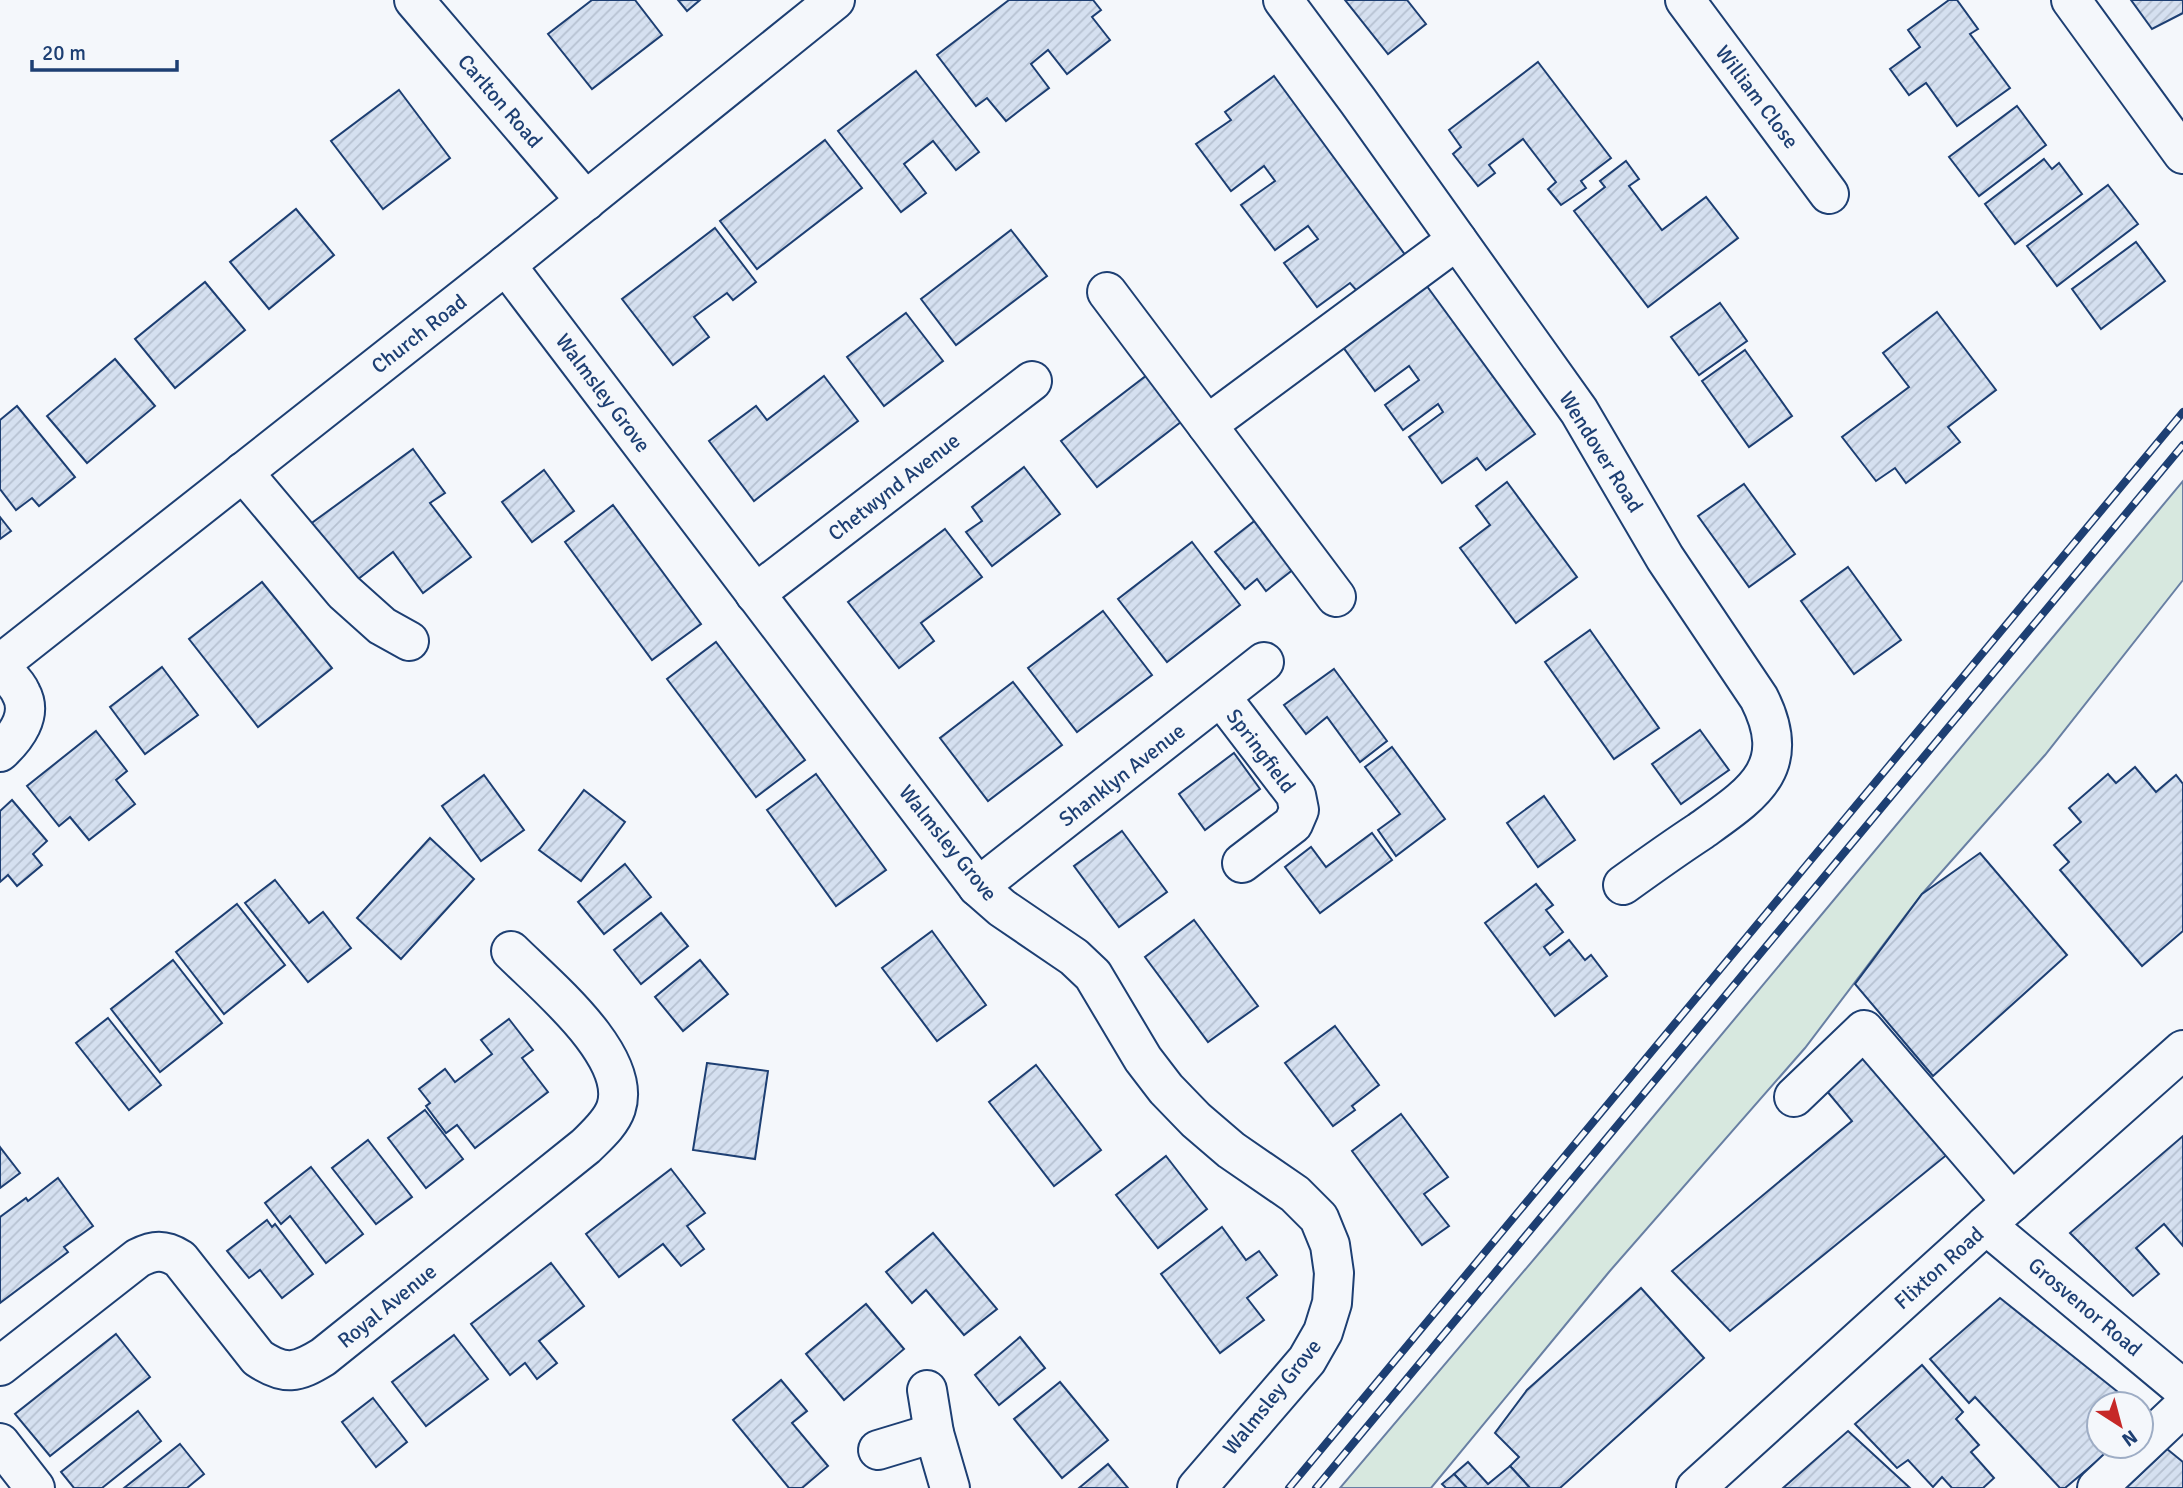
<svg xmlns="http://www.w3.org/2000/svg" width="2183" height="1488" font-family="Signika,sans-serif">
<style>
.green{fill:#d7e8df;stroke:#687fa3;stroke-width:2}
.building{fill:url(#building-hatch);stroke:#1d3f73;stroke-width:2}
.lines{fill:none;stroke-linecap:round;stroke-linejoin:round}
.minor-casing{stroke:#1d3f73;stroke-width:42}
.major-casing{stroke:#1d3f73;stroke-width:42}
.minor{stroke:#f4f7fb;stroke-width:38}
.major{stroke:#f4f7fb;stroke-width:38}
.rail-casing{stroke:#1d3f73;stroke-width:8}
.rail{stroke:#f4f7fb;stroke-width:5;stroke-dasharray:16;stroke-linecap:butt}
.labels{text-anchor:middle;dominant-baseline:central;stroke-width:5;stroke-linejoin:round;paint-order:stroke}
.street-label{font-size:21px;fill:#1d3f73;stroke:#f4f7fb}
</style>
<defs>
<pattern id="building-hatch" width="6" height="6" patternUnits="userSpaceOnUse" patternTransform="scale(1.75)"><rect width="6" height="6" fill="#d5e0f0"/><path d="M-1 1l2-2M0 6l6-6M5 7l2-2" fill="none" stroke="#b6c1d1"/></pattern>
</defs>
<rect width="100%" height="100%" fill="#f4f7fb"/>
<path class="green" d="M2183,481V580L2045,755L1922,894L1805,1048L1609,1272L1431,1488H1340L1557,1232Z"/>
<g class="building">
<path d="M592,0H635L662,35L592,89L548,34Z"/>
<path d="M678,0H700L687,11Z"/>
<path d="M1009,0H1093L1101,10L1092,17L1110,40L1067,74L1048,50L1031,64L1049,88L1006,121L987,98L976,106L937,55Z"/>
<path d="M1345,0H1407L1426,24L1388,54Z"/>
<path d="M1949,0H1957L1978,29L1970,34L2010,88L1957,126L1926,83L1909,95L1890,69L1920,47L1908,30Z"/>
<path d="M2131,0H2183V13L2152,29Z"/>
<path d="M1538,62L1611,158L1581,181L1586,188L1561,205L1548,189L1556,182L1523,139L1489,165L1495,173L1478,186L1453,154L1461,147L1449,130Z"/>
<path d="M916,71L979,152L956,170L933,141L904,164L926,193L901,212L838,131Z"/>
<path d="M1274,76L1406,256L1357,291L1350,283L1317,307L1284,263L1318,239L1308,226L1275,250L1241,205L1275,181L1264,166L1231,191L1196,144L1231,120L1225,112Z"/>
<path d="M399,90L450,158L383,209L331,141Z"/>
<path d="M2017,106L2046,145L1979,196L1949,157Z"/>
<path d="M825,140L862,188L757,269L720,221Z"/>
<path d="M2044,159L2052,169L2059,163L2082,194L2015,244L1985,204Z"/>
<path d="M1626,161L1639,179L1629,186L1662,230L1706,197L1738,238L1648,307L1574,211L1605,187L1600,181Z"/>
<path d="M2108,185L2138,224L2057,286L2027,246Z"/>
<path d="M296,209L334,255L269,309L230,262Z"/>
<path d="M715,228L756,282L733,300L727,293L694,317L709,337L673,365L622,299Z"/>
<path d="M1011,230L1047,276L956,345L921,299Z"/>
<path d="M2136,242L2165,281L2101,329L2072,289Z"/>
<path d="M1418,274L1535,434L1486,470L1477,458L1442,483L1409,437L1443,412L1438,404L1403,430L1385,405L1419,380L1409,366L1375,391L1343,347Z"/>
<path d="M205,282L245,330L175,388L135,339Z"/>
<path d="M1720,303L1747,341L1699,375L1671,337Z"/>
<path d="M1937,312L1996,390L1948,427L1960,442L1906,483L1895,468L1876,481L1842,437L1909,387L1883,353Z"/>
<path d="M906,313L943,361L884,406L847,357Z"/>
<path d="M1745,350L1792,416L1749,447L1702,381Z"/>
<path d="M115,359L155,406L87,463L47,416Z"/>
<path d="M1151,372L1186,418L1097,487L1061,441Z"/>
<path d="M824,376L858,421L754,501L709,441L756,406L767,420Z"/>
<path d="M17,406L75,477L39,506L32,498L16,510L0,489V420Z"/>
<path d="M413,449L445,493L430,503L471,557L423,593L393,552L353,583L309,525Z"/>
<path d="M1024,467L1060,514L992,566L966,532L982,521L972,507Z"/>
<path d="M544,470L574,511L532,542L502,502Z"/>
<path d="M1507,482L1577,577L1516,623L1460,548L1490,525L1476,506Z"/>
<path d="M1744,484L1795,554L1749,587L1698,516Z"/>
<path d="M613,505L701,624L652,660L565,542Z"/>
<path d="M0,517L11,531L0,539Z"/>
<path d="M1257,519L1295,568L1266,591L1257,579L1245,589L1215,552Z"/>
<path d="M945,529L982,577L921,623L934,641L899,668L848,602Z"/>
<path d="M1192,542L1240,605L1167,662L1118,599Z"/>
<path d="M1848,567L1901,640L1854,674L1801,601Z"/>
<path d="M262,582L332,668L258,727L189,639Z"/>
<path d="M1103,611L1152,675L1077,732L1028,668Z"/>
<path d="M1590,630L1659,728L1614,759L1545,662Z"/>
<path d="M716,642L805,760L756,797L667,679Z"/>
<path d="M162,667L198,715L145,754L110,707Z"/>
<path d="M1334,669L1387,741L1360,762L1327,717L1306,734L1284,705Z"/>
<path d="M1013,682L1062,745L988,801L940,738Z"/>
<path d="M1700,730L1729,770L1681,804L1652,764Z"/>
<path d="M96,731L127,771L116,780L135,804L89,840L70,817L59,826L27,786Z"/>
<path d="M1392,747L1445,819L1396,856L1378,830L1400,814L1365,767Z"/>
<path d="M1234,753L1260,789L1205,830L1179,794Z"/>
<path d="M2135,767L2156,792L2176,775L2183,784V931L2142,966L2060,870L2069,862L2054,845L2081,822L2069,808L2108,774L2116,783Z"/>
<path d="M816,774L886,870L836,906L767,810Z"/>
<path d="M484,775L524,830L481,861L442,806Z"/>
<path d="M584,790L625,822L581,881L539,850Z"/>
<path d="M1544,796L1575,840L1538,867L1507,823Z"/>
<path d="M12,800L47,841L33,854L42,865L17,886L8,875L0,882V811Z"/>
<path d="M1122,831L1167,892L1119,927L1074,866Z"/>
<path d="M1372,833L1392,860L1320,913L1285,867L1311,847L1326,867Z"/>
<path d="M430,838L474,879L401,959L357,918Z"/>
<path d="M1980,853L2067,955L1933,1076L1855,984L1922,894Z"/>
<path d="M625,864L651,897L604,934L578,902Z"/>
<path d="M275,880L309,923L323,912L351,948L308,982L245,903Z"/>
<path d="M1536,884L1553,905L1546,910L1563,932L1544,947L1550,955L1569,940L1585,960L1591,955L1607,976L1555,1016L1485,923Z"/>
<path d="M237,904L285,965L224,1014L176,952Z"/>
<path d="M661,913L688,946L641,984L614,950Z"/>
<path d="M1194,920L1258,1006L1208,1042L1145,957Z"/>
<path d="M932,931L986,1005L937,1041L882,968Z"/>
<path d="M173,960L222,1023L160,1072L111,1009Z"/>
<path d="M700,960L728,994L683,1031L655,997Z"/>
<path d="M108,1018L161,1085L129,1110L76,1043Z"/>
<path d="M509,1019L533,1050L522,1058L548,1092L475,1148L457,1125L446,1133L426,1106L430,1103L419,1089L445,1069L455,1082L492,1054L481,1040Z"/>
<path d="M1335,1026L1379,1085L1352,1106L1355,1110L1333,1126L1285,1063Z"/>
<path d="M1862,1056L1949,1153L1730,1331L1672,1271L1852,1121L1826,1090Z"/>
<path d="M707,1063L768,1071L755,1159L693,1150Z"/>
<path d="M1036,1065L1101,1150L1054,1186L989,1102Z"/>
<path d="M425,1110L463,1159L426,1188L388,1138Z"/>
<path d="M1401,1114L1448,1177L1424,1194L1449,1226L1422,1245L1352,1151Z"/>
<path d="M2183,1136V1246L2164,1224L2136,1248L2159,1274L2133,1296L2070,1233Z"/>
<path d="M368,1140L412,1197L376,1224L332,1168Z"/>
<path d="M0,1147L20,1173L0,1188Z"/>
<path d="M1166,1156L1207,1209L1158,1248L1116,1195Z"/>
<path d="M311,1167L363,1234L326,1263L290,1216L281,1224L265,1203Z"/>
<path d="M671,1169L705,1213L687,1226L704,1249L681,1266L663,1244L619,1277L586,1234Z"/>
<path d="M58,1178L93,1226L64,1247L68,1252L0,1303V1217L26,1198L28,1201Z"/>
<path d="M267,1220L272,1227L275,1224L313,1274L282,1298L260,1270L249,1278L227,1251Z"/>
<path d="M1222,1227L1246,1260L1259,1251L1277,1275L1247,1298L1264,1320L1220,1353L1161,1274Z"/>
<path d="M933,1233L997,1309L964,1335L926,1290L912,1303L886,1272Z"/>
<path d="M551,1263L584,1306L539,1341L557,1363L537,1379L525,1363L510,1375L471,1324Z"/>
<path d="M1641,1288L1704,1358L1560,1488H1530L1510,1466L1519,1457L1495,1433L1527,1390Z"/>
<path d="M2000,1298L2133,1404H2099V1446H2115L2065,1488H2060L1975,1397L1969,1403L1930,1359Z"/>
<path d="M866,1304L904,1349L844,1400L806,1354Z"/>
<path d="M116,1334L150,1377L50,1456L15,1414Z"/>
<path d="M454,1335L488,1379L426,1426L392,1382Z"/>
<path d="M1020,1337L1045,1368L999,1405L975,1375Z"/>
<path d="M1922,1365L1963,1412L1956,1419L1979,1445L1971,1452L1994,1478L1983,1488H1952L1942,1477L1933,1487L1908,1460L1897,1468L1855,1424Z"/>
<path d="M781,1380L807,1411L792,1423L828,1466L802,1488H789L733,1420Z"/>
<path d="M1060,1382L1108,1440L1062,1478L1014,1419Z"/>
<path d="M373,1398L407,1442L376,1467L342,1422Z"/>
<path d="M138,1411L161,1441L102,1488H74L61,1472Z"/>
<path d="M1848,1431L1910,1488H1783Z"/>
<path d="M180,1444L204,1474L187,1488H124Z"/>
<path d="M2167,1449L2183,1462V1488H2126Z"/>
<path d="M1468,1462L1488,1484L1510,1466L1530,1488H1467L1454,1474Z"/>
<path d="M1108,1464L1128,1488H1079Z"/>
<path d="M1454,1474L1467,1488H1446L1442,1484Z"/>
</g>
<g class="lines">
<defs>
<g id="minor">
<path d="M414,0L586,201"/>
<path d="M1283,0L1358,101L1579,411L1665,558L1759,698C1795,769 1752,794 1699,832C1673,849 1648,867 1623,885"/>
<path d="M1685,0L1829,194"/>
<path d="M2071,0L2183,154"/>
<path d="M506,265L978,887L1002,908L1074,957L1093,975L1143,1059L1166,1089L1196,1120L1231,1150L1295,1194L1319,1218L1330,1245L1334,1273L1332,1303L1323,1332L1307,1360L1197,1488"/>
<path d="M1107,292L1207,425"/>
<path d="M243,472L344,592L382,626L409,641"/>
<path d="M755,594L1032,381"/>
<path d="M1336,597L1207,425L1457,240"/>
<path d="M0,667C7,675 17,683 21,693C33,715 16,737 0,752"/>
<path d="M1221,697L1296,795L1299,810L1293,824L1242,863"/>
<path d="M978,887L1264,662"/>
<path d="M1794,1097L1864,1030L2012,1202"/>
<path d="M1986,1225L2183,1389"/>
<path d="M0,1366L138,1258C154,1250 164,1249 180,1259L258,1358C285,1376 297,1373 323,1357L586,1146C597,1135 611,1123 616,1108C633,1056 544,984 511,951"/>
<path d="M927,1390L934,1433L950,1488"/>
<path d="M878,1450L934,1433"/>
<path d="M1696,1488L1986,1225L2183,1050"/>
<path d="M2097,1488L2183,1407"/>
</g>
<g id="major">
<path d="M0,664L506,265L835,0"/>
<path d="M0,1443L35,1488"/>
</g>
</defs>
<use href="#minor" class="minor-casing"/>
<use href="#major" class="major-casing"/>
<use href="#minor" class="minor"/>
<use href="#major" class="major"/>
<defs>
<g id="rail">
<path d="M1289,1488L2183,412"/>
<path d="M1316,1488L2183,445"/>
</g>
</defs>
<use href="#rail" class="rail-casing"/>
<use href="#rail" class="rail"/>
</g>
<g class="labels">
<g class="street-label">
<text transform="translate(1757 97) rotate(53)">William Close</text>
<text transform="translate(500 101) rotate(49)">Carlton Road</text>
<text transform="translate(419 334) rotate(-38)">Church Road</text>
<text transform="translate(603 393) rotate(53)">Walmsley Grove</text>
<text transform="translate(1601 452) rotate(58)">Wendover Road</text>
<text transform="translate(894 487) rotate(-38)">Chetwynd Avenue</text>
<text transform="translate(1261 751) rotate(53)">Springfield</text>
<text transform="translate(1122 775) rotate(-38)">Shanklyn Avenue</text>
<text transform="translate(948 843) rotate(51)">Walmsley Grove</text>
<text transform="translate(1939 1268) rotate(-42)">Flixton Road</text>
<text transform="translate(387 1306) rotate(-39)">Royal Avenue</text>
<text transform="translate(2085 1307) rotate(40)">Grosvenor Road</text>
<text transform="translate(1272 1397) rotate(-51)">Walmsley Grove</text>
</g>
</g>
<g transform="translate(2120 1425) rotate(144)"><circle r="33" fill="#f4f7fb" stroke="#9eadc5" stroke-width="2"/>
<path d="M0-5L12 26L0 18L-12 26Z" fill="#c62828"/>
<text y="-10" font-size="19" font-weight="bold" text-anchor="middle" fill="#1d3f73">N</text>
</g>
<path d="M32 60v10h145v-10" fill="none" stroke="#1d3f73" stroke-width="3.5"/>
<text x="42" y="60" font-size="21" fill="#1d3f73" stroke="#f4f7fb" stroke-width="5" paint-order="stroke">20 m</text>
</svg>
